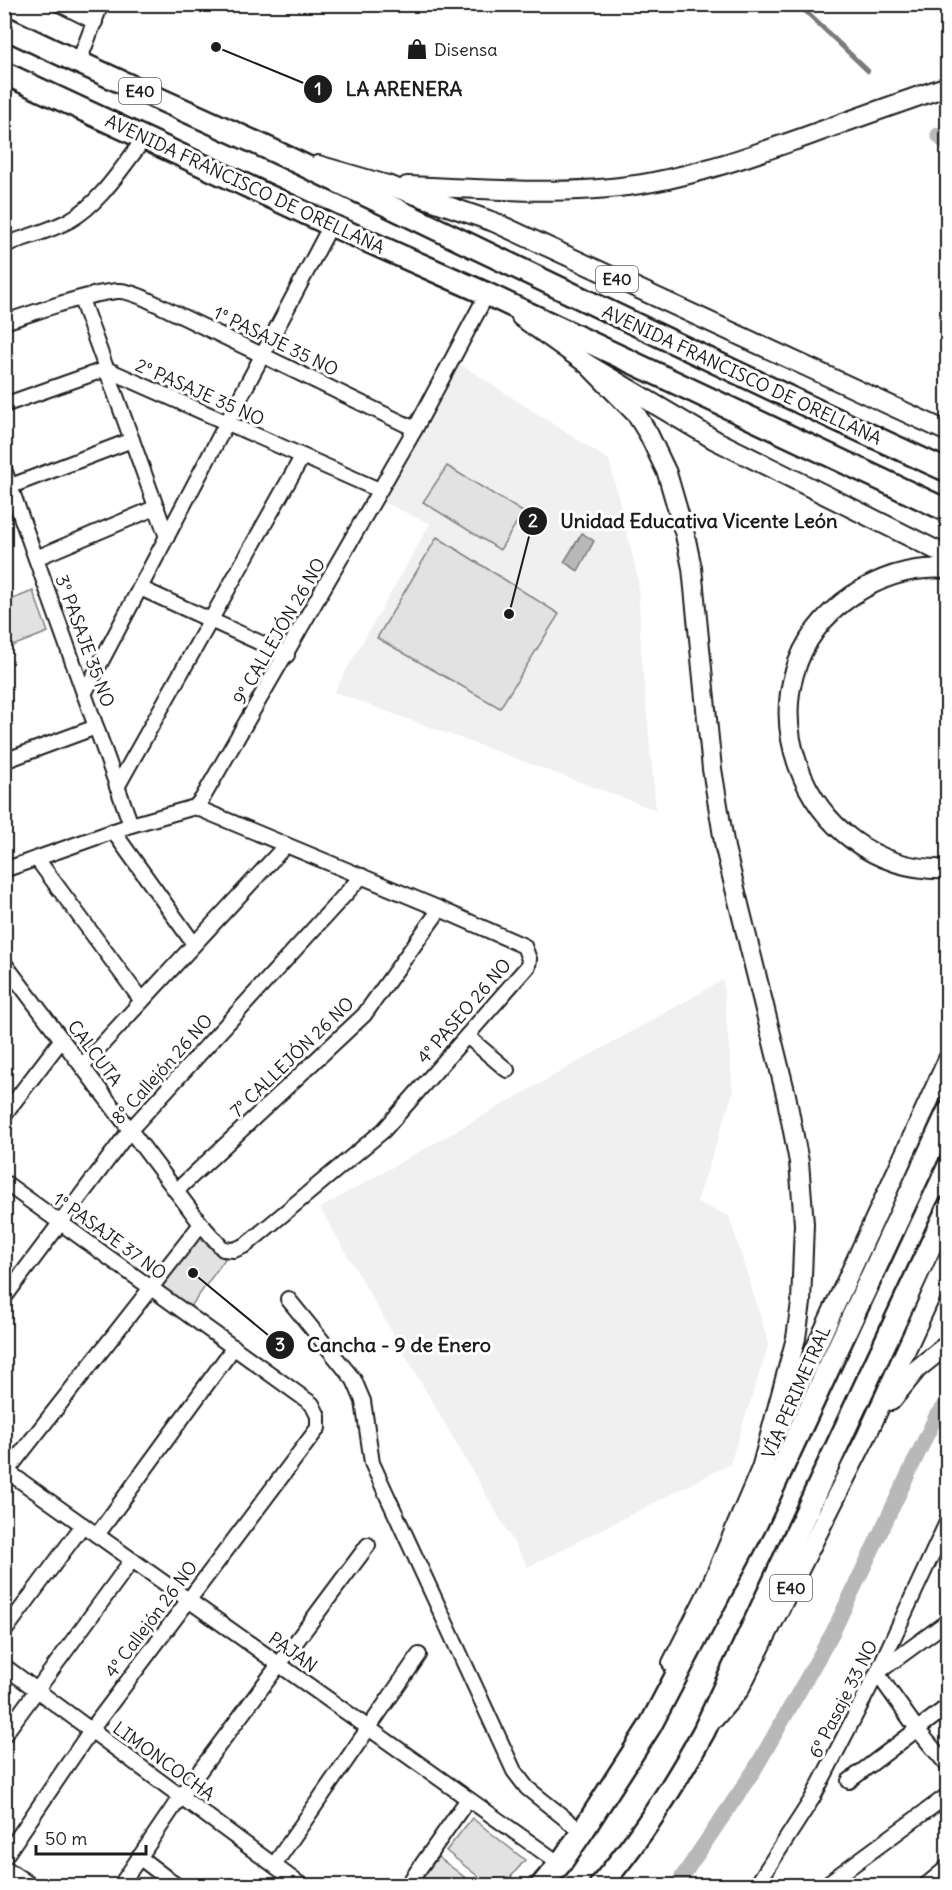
<svg xmlns="http://www.w3.org/2000/svg" width="952" height="1890" font-family="Delius,sans-serif">
<style>
.built{fill:#f0f0f0}
.green{fill:#e2e2e2;stroke:#7f7f7f;stroke-width:1.5}
.water{fill:#b8b8b8;stroke:#7a7a7a;stroke-width:1.5}
.lines{fill:none;stroke-linecap:round;stroke-linejoin:round}
.stream{stroke:#7a7a7a;stroke-width:4.5}
.canal{stroke:#b8b8b8;stroke-width:15}
.minor-casing{stroke:#1c1c1c;stroke-width:18}
.major-casing{stroke:#1c1c1c;stroke-width:22}
.highway-casing{stroke:#1c1c1c;stroke-width:26}
.minor{stroke:#fff;stroke-width:14}
.major{stroke:#fff;stroke-width:18}
.highway{stroke:#fff;stroke-width:21}
.labels{text-anchor:middle;dominant-baseline:central;stroke-width:6;stroke-linejoin:round;paint-order:stroke}
.shield{fill:#fff;stroke:#606060;stroke-width:1.5}
.shield-label{font-size:16px;font-weight:bold;fill:#1c1c1c}
.poi-label{font-size:18px;fill:#1c1c1c;stroke:#fff;text-anchor:start}
.street-label{font-size:18px;fill:#1c1c1c;stroke:#fff}
.leader{fill:none;stroke:#1c1c1c;stroke-width:2}
.callout-dot{fill:#1c1c1c;stroke:#fff;stroke-width:2}
.mark-label{font-size:18px;text-anchor:middle;font-weight:bold;fill:#fff}
.callout-label{font-size:20px;text-anchor:middle;font-weight:bold;fill:#1c1c1c;stroke:#fff;stroke-width:6;stroke-linejoin:round;paint-order:stroke}
</style>
<rect width="100%" height="100%" fill="#fff"/>
<filter id="ink" filterUnits="userSpaceOnUse"><feTurbulence type="fractalNoise" baseFrequency=".0167" numOctaves="2"/><feDisplacementMap in="SourceGraphic" scale="12" xChannelSelector="R" yChannelSelector="G"/><feConvolveMatrix kernelMatrix="1 2 1 2 8 2 1 2 1" color-interpolation-filters="sRGB"/></filter>
<g filter="url(#ink)">
<g class="built">
<path d="M460,364L609,460L638,578L641,650L656,810L334,692L430,524L383,502Z"/>
<path d="M723,980L733,1093L697,1202L729,1216L769,1344L730,1464L528,1567L320,1208Z"/>
</g>
<g class="green">
<path d="M447,466L523,512L500,550L423,502Z"/>
<path d="M437,537L559,614L500,708L377,638Z"/>
<path d="M33,591L48,632L5,649V602Z"/>
<path d="M198,1237L225,1259L189,1309L161,1287Z"/>
<path d="M472,1818L525,1860L504,1885H489L446,1851Z"/>
<path d="M438,1857L475,1885H417Z"/>
</g>
<path class="water" d="M582,533L594,541L578,571L564,562Z"/>
<g class="lines">
<path class="stream" d="M798,4L868,71"/>
<g class="canal">
<path d="M938,135L948,146"/>
<path d="M676,1886L755,1769L833,1632L936,1416L948,1400"/>
</g>
<defs>
<g id="minor">
<path d="M59,4L95,22"/>
<path d="M78,64L101,4"/>
<path d="M4,245C26,237 50,231 70,220C100,204 124,164 145,138"/>
<path d="M81,299L167,537"/>
<path d="M4,322C41,311 79,295 117,291C127,290 136,295 144,298L415,429"/>
<path d="M4,405L106,369L379,490"/>
<path d="M4,469L131,825"/>
<path d="M11,486L132,440"/>
<path d="M36,558L157,507"/>
<path d="M140,588L287,655"/>
<path d="M84,694L331,225"/>
<path d="M4,761L96,727"/>
<path d="M117,787L302,457"/>
<path d="M113,831L194,944"/>
<path d="M37,859L142,1001"/>
<path d="M4,870L131,825L195,807L202,799L415,429L487,294"/>
<path d="M4,963L201,1224L223,1249L234,1250L246,1245L384,1130L528,966L529,959L524,946L440,909L195,807"/>
<path d="M467,1036L507,1070"/>
<path d="M82,1066L286,845"/>
<path d="M4,1115L62,1039"/>
<path d="M4,1182L312,1404L318,1416V1428L91,1730L4,1858"/>
<path d="M176,1191L364,1015L440,909"/>
<path d="M4,1298L130,1130L362,876"/>
<path d="M288,1299L354,1380L363,1401L372,1463L514,1771L527,1788L582,1832"/>
<path d="M4,1469L560,1864"/>
<path d="M4,1475L201,1224"/>
<path d="M97,1535L234,1347"/>
<path d="M948,1621L877,1673L917,1729L948,1766"/>
<path d="M4,1632L83,1525"/>
<path d="M4,1666L302,1886"/>
<path d="M4,1735L132,1560"/>
<path d="M849,1781L948,1706"/>
<path d="M139,1857L177,1886"/>
<path d="M274,1865L419,1655"/>
<path d="M4,1867L32,1886"/>
<path d="M120,1886L181,1796L368,1545"/>
<path d="M407,1886L468,1799"/>
<path d="M756,1886L812,1799L877,1673L948,1520"/>
<path d="M824,1886L948,1795"/>
<path d="M925,1886L948,1867"/>
</g>
<g id="major">
<path d="M318,165L387,185L494,222L948,432"/>
<path d="M407,186C488,189 573,197 653,182C707,172 758,153 810,135C856,118 902,102 948,86"/>
<path d="M521,317L587,364L715,440L948,556"/>
<path d="M587,364L636,414L649,435L667,473L685,535L692,568L712,769L725,848L786,1095L799,1162L804,1224L801,1303L796,1338L761,1469"/>
<path d="M948,569C913,566 882,576 853,595C727,679 801,875 948,869"/>
<path d="M891,1401L917,1369L948,1344"/>
<path d="M779,1428L948,1059"/>
<path d="M672,1663L709,1590L765,1459"/>
<path d="M715,1718L739,1690L866,1437L948,1258"/>
</g>
<g id="highway">
<path d="M4,27C95,72 189,111 280,154C503,260 724,369 948,471"/>
<path d="M4,73L331,225L487,294L948,511"/>
<path d="M541,1886L560,1864L582,1832L650,1726L756,1524L948,1112"/>
<path d="M600,1886C641,1838 674,1786 704,1731L948,1208"/>
</g>
</defs>
<use href="#minor" class="minor-casing"/>
<use href="#major" class="major-casing"/>
<use href="#highway" class="highway-casing"/>
<use href="#minor" class="minor"/>
<use href="#major" class="major"/>
<use href="#highway" class="highway"/>
</g>
</g>
<defs>
<symbol id="shop-bare" viewBox="-9 -9 18 18"><path d="M-5-2.5h2.3a2.7 3.5 0 0 1 5.4 0H5L5.5 6h-11ZM-1.5-2.5h3a1.5 2.3 0 0 0-3 0Z" fill="#1c1c1c" stroke="#fff" stroke-width="2.5" paint-order="stroke"/></symbol>
</defs>
<g fill-rule="evenodd">
<use href="#shop-bare" x="402" y="34" width="30" height="30"/>
</g>
<g class="labels">
<g class="shield">
<rect x="119" y="78" width="42" height="26" rx="4.5"/>
<rect x="596" y="266" width="42" height="26" rx="4.5"/>
<rect x="770" y="1575" width="42" height="26" rx="4.5"/>
</g>
<g class="shield-label">
<text x="140" y="91">E40</text>
<text x="617" y="279">E40</text>
<text x="791" y="1588">E40</text>
</g>
<g class="poi-label">
<text x="434" y="49">Disensa</text>
</g>
<g class="street-label">
<text transform="translate(245 184) rotate(25)">AVENIDA FRANCISCO DE ORELLANA</text>
<text transform="translate(276 341) rotate(26)">1° PASAJE 35 NO</text>
<text transform="translate(742 375) rotate(25)">AVENIDA FRANCISCO DE ORELLANA</text>
<text transform="translate(200 392) rotate(24)">2° PASAJE 35 NO</text>
<text transform="translate(279 631) rotate(-60)">9° CALLEJÓN 26 NO</text>
<text transform="translate(85 641) rotate(70)">3° PASAJE 35 NO</text>
<text transform="translate(464 1011) rotate(-49)">4° PASEO 26 NO</text>
<text transform="translate(95 1053) rotate(53)">CALCUTA</text>
<text transform="translate(292 1057) rotate(-44)">7° CALLEJÓN 26 NO</text>
<text transform="translate(162 1069) rotate(-48)">8º Callejón 26 NO</text>
<text transform="translate(110 1236) rotate(36)">1° PASAJE 37 NO</text>
<text transform="translate(796 1392) rotate(-66)">VÍA PERIMETRAL</text>
<text transform="translate(151 1619) rotate(-53)">4º Callejón 26 NO</text>
<text transform="translate(293 1652) rotate(36)">PAJAN</text>
<text transform="translate(843 1699) rotate(-63)">6º Pasaje 33 NO</text>
<text transform="translate(164 1761) rotate(36)">LIMONCOCHA</text>
</g>
</g>
<path class="leader" d="M216 47L318 89M509 614L533 521M193 1273L280 1345"/>
<g class="callout-dot">
<circle cx="216" cy="47" r="6"/>
<circle cx="509" cy="614" r="6"/>
<circle cx="193" cy="1273" r="6"/>
<circle cx="318" cy="89" r="15"/>
<circle cx="533" cy="521" r="15"/>
<circle cx="280" cy="1345" r="15"/>
</g>
<g class="mark-label">
<text x="318" y="95">1</text>
<text x="533" y="527">2</text>
<text x="280" y="1351">3</text>
</g>
<g class="callout-label">
<text x="404" y="96">LA ARENERA</text>
<text x="699" y="528">Unidad Educativa Vicente León</text>
<text x="399" y="1352">Cancha - 9 de Enero</text>
</g>
<rect width="952" height="1890" fill="none" stroke="#fff" stroke-width="24"/>
<rect x="12" y="12" width="928" height="1866" fill="none" stroke="#1c1c1c" stroke-width="2" filter="url(#ink)"/>
<path d="M36 1845v9h110v-9" fill="none" stroke="#1c1c1c" stroke-width="3"/>
<text x="45" y="1845" font-size="18" fill="#1c1c1c" stroke="#ffffff" stroke-width="4.5" paint-order="stroke">50 m</text>
</svg>
